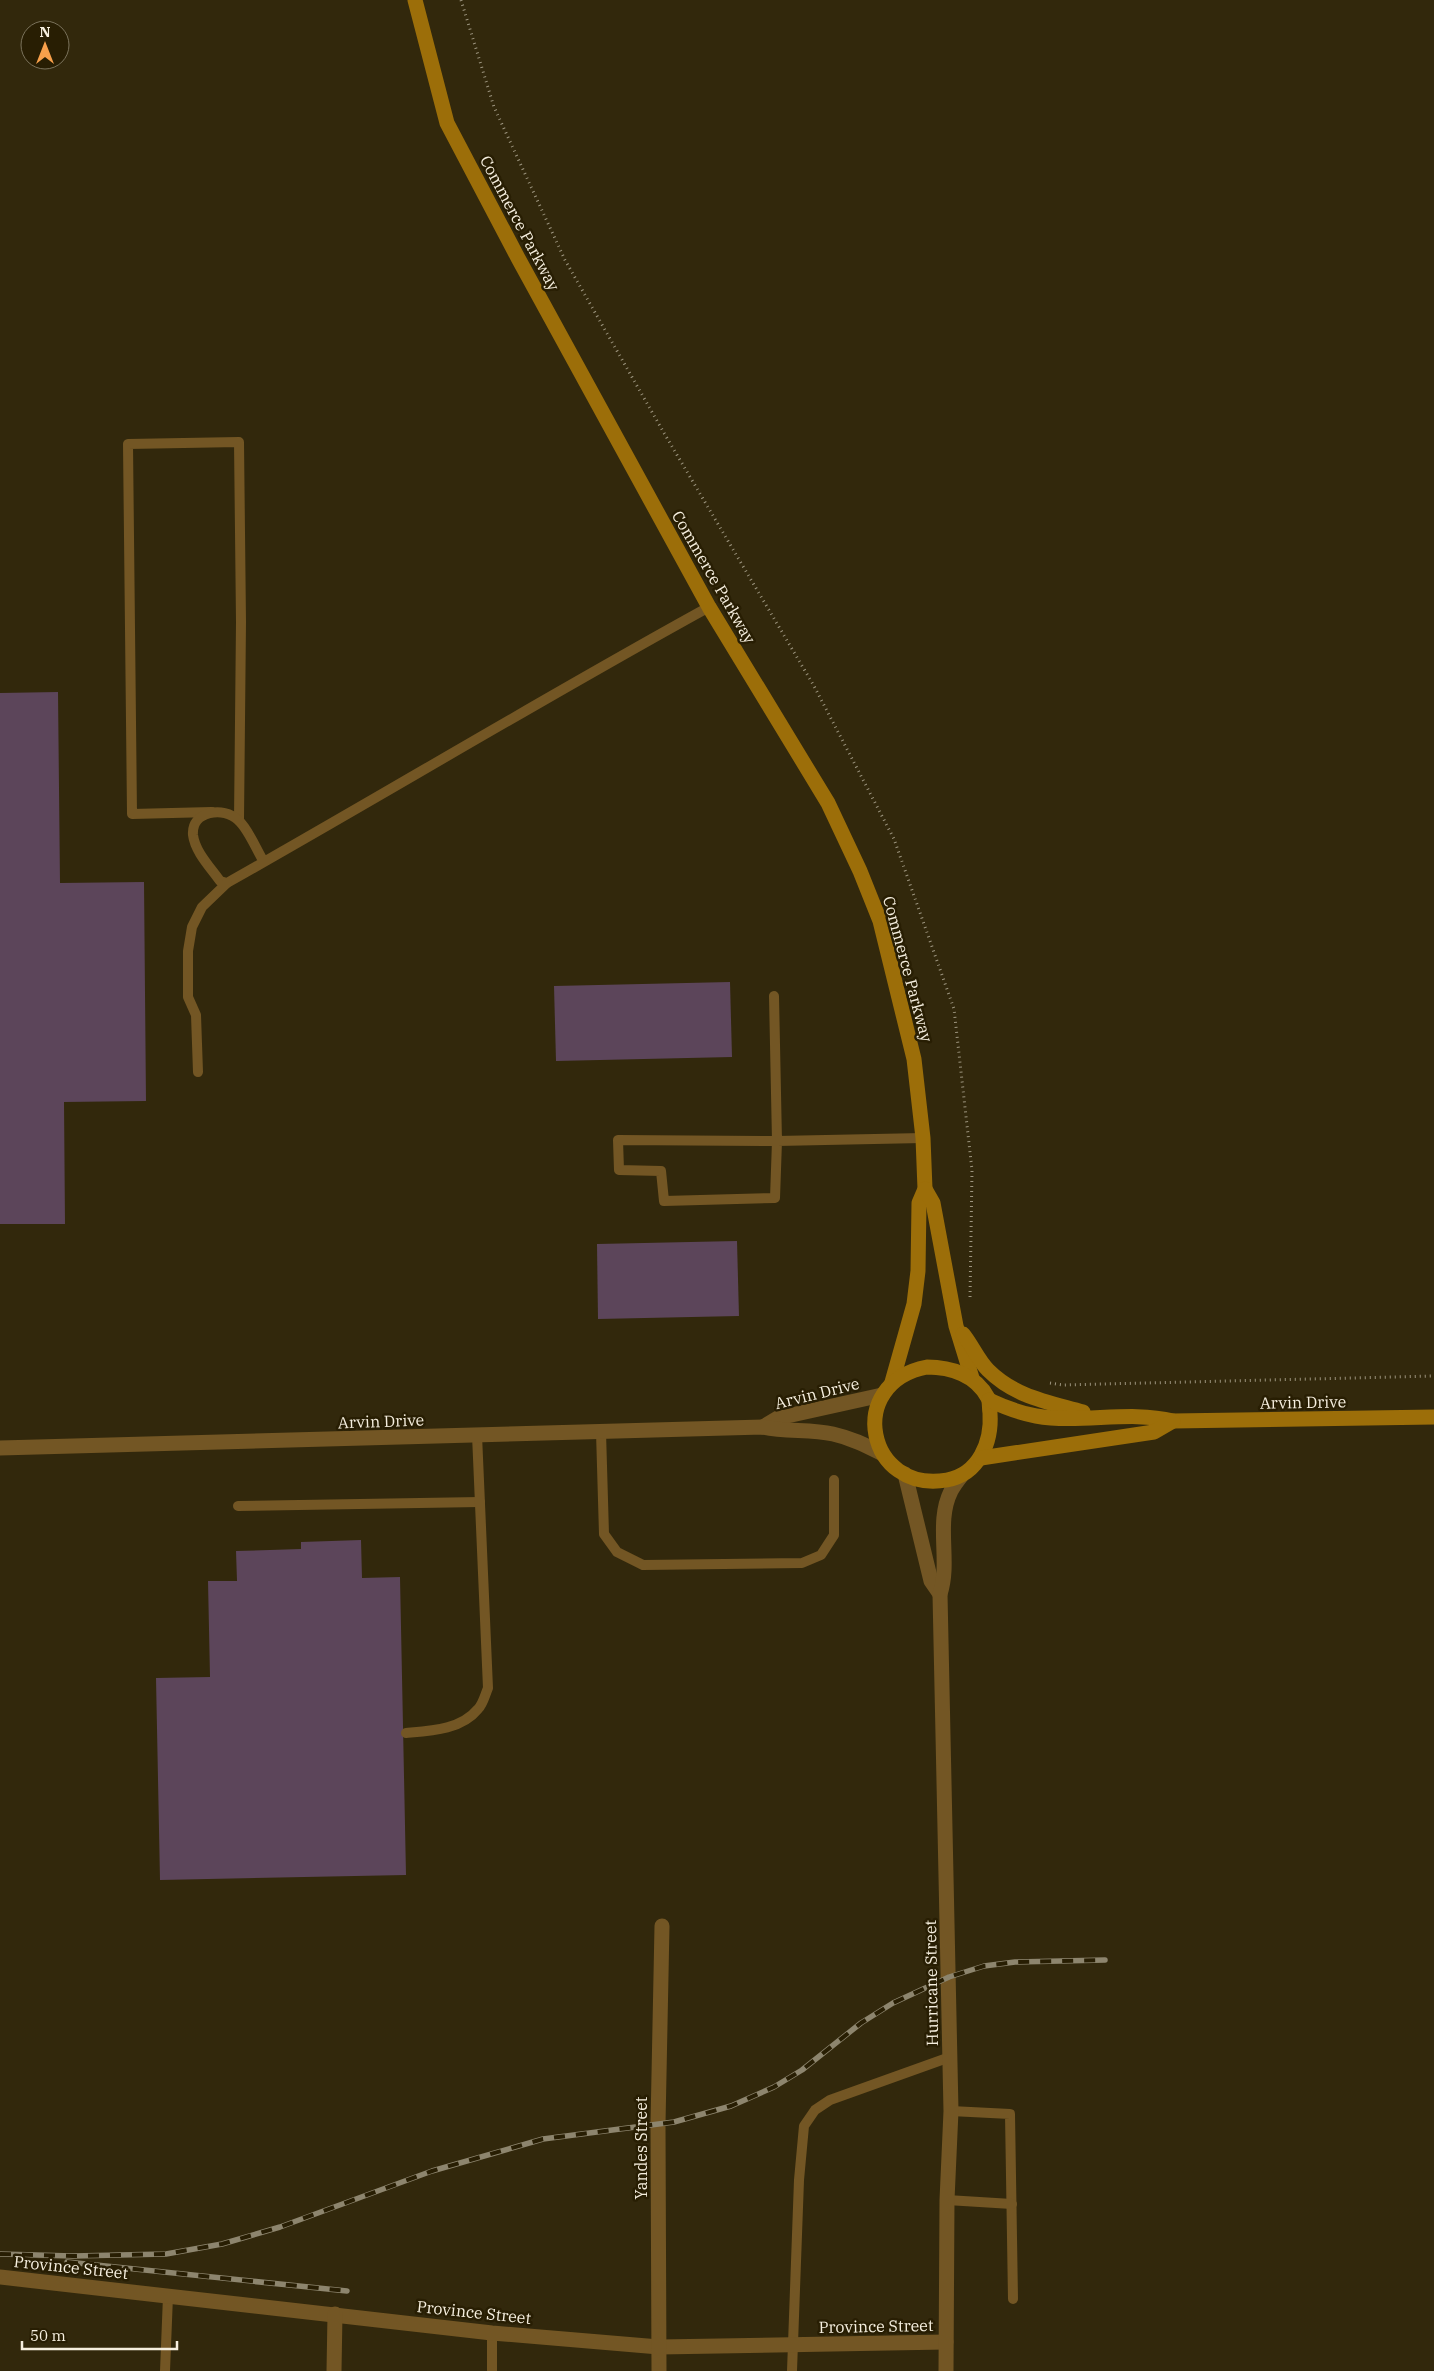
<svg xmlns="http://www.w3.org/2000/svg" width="1434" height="2371" font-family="'IBM Plex Serif',serif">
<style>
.building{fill:#5c455a}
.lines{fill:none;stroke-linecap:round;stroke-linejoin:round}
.path{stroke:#9d957f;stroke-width:3;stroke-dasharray:1 4;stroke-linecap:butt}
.lane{stroke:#735624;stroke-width:10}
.street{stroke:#735624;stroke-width:15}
.secondary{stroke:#9c6e09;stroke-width:15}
.rail-casing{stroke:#8d856e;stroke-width:5.5}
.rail{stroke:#281e03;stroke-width:4;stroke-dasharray:11;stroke-linecap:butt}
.labels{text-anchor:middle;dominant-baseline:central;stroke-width:5;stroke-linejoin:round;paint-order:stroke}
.street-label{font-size:16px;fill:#f6efdf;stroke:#281e03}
</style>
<rect width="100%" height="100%" fill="#32280c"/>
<g class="building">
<path d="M58,692L60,883L144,882L146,1101L64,1102L65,1224H0V693Z"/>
<path d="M730,982L732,1057L556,1061L554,986Z"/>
<path d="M737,1241L739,1316L598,1319L597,1244Z"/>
<path d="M361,1540L362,1578L400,1577L406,1875L160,1880L156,1678L210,1677L208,1581H237L236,1551L301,1549V1542Z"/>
</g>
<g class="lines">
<g class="path">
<path d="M461,0L494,107L565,260L664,433L814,686L894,839L954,1009L972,1170L970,1299"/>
<path d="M1050,1383L1063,1385L1434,1376"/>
</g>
<g class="lane">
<path d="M212,812L132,814L128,444L239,442L241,622L239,820"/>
<path d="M264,862C257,851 248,828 238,820C224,806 191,811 193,835C195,852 211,868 220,881L227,883C388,792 547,696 709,607"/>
<path d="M774,996L777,1141L775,1198L664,1201L661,1171L619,1170L618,1140L777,1141L923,1138"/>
<path d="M198,1072L196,1015L188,997V951L192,927L202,907L227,883"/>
<path d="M601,1432L604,1534L617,1552L643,1565L802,1563L821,1555L834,1535V1480"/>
<path d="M238,1506L480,1502"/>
<path d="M406,1733C430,1731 461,1730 478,1709C483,1704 485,1695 488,1688L477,1435"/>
<path d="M951,2111L1010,2114L1013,2299"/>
<path d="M947,2200L1012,2204"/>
<path d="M165,2371L168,2296"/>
<path d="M492,2371V2333"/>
<path d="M792,2371L799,2180L804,2126L815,2110L830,2100L950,2057"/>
</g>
<g class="street">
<path d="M763,1427L778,1418L882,1395"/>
<path d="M0,1448L763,1427C786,1432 810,1429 833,1434C851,1438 865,1445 881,1453"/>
<path d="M905,1474L931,1581L940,1594"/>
<path d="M0,2277L492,2333L659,2347L946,2342"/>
<path d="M334,2371L335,2314"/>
<path d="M659,2371L658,2124L662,1926"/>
<path d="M946,2371L947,2200L951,2111L940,1594C951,1561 935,1523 951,1491C954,1485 958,1480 962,1475"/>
</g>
<g class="secondary">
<path d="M415,0L447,123L518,258L709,607L828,803L860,871L880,921L914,1059L923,1138L925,1189L919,1203L918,1271L914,1304L892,1382"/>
<path d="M925,1189L933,1203L956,1326L972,1378"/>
<path d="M963,1334C972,1345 978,1360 988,1370C1015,1397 1048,1402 1083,1412"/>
<path d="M927,1367C951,1367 976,1375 988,1398C990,1402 989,1408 990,1413C992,1442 979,1474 947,1480C867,1494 844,1383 927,1367Z"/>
<path d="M989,1400C1004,1407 1019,1413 1036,1416C1081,1424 1129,1410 1173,1421L1434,1417"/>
<path d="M981,1458L1154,1432L1173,1421"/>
</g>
<defs>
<g id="rail">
<path d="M0,2254L73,2256L166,2254L222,2244L280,2227L432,2171L543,2139L674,2122L731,2106L774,2087L802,2070L861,2023L893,2003L949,1977L984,1966L1015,1962L1105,1960"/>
<path d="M67,2262L347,2291"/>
</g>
</defs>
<use href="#rail" class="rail-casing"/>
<use href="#rail" class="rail"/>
</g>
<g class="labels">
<g class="street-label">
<text transform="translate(520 223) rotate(62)">Commerce Parkway</text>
<text transform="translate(714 577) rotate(60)">Commerce Parkway</text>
<text transform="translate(908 969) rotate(75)">Commerce Parkway</text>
<text transform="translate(817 1393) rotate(-14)">Arvin Drive</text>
<text transform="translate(1303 1402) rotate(-1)">Arvin Drive</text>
<text transform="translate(381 1421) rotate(-2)">Arvin Drive</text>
<text transform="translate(931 1983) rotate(-91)">Hurricane Street</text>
<text transform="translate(641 2148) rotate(-90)">Yandes Street</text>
<text transform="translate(71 2267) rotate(6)">Province Street</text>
<text transform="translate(474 2312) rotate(6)">Province Street</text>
<text transform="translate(876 2326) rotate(-1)">Province Street</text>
</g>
</g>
<g transform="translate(45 45)"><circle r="24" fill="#281e03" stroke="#7a725b"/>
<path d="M0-4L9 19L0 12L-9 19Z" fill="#f8a04b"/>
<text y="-8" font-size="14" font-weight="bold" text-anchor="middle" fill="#f6efdf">N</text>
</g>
<path d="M22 2341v8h155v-8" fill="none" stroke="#f6efdf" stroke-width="2.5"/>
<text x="30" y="2341" font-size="15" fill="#f6efdf" stroke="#281e03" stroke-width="4" paint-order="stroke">50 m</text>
</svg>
